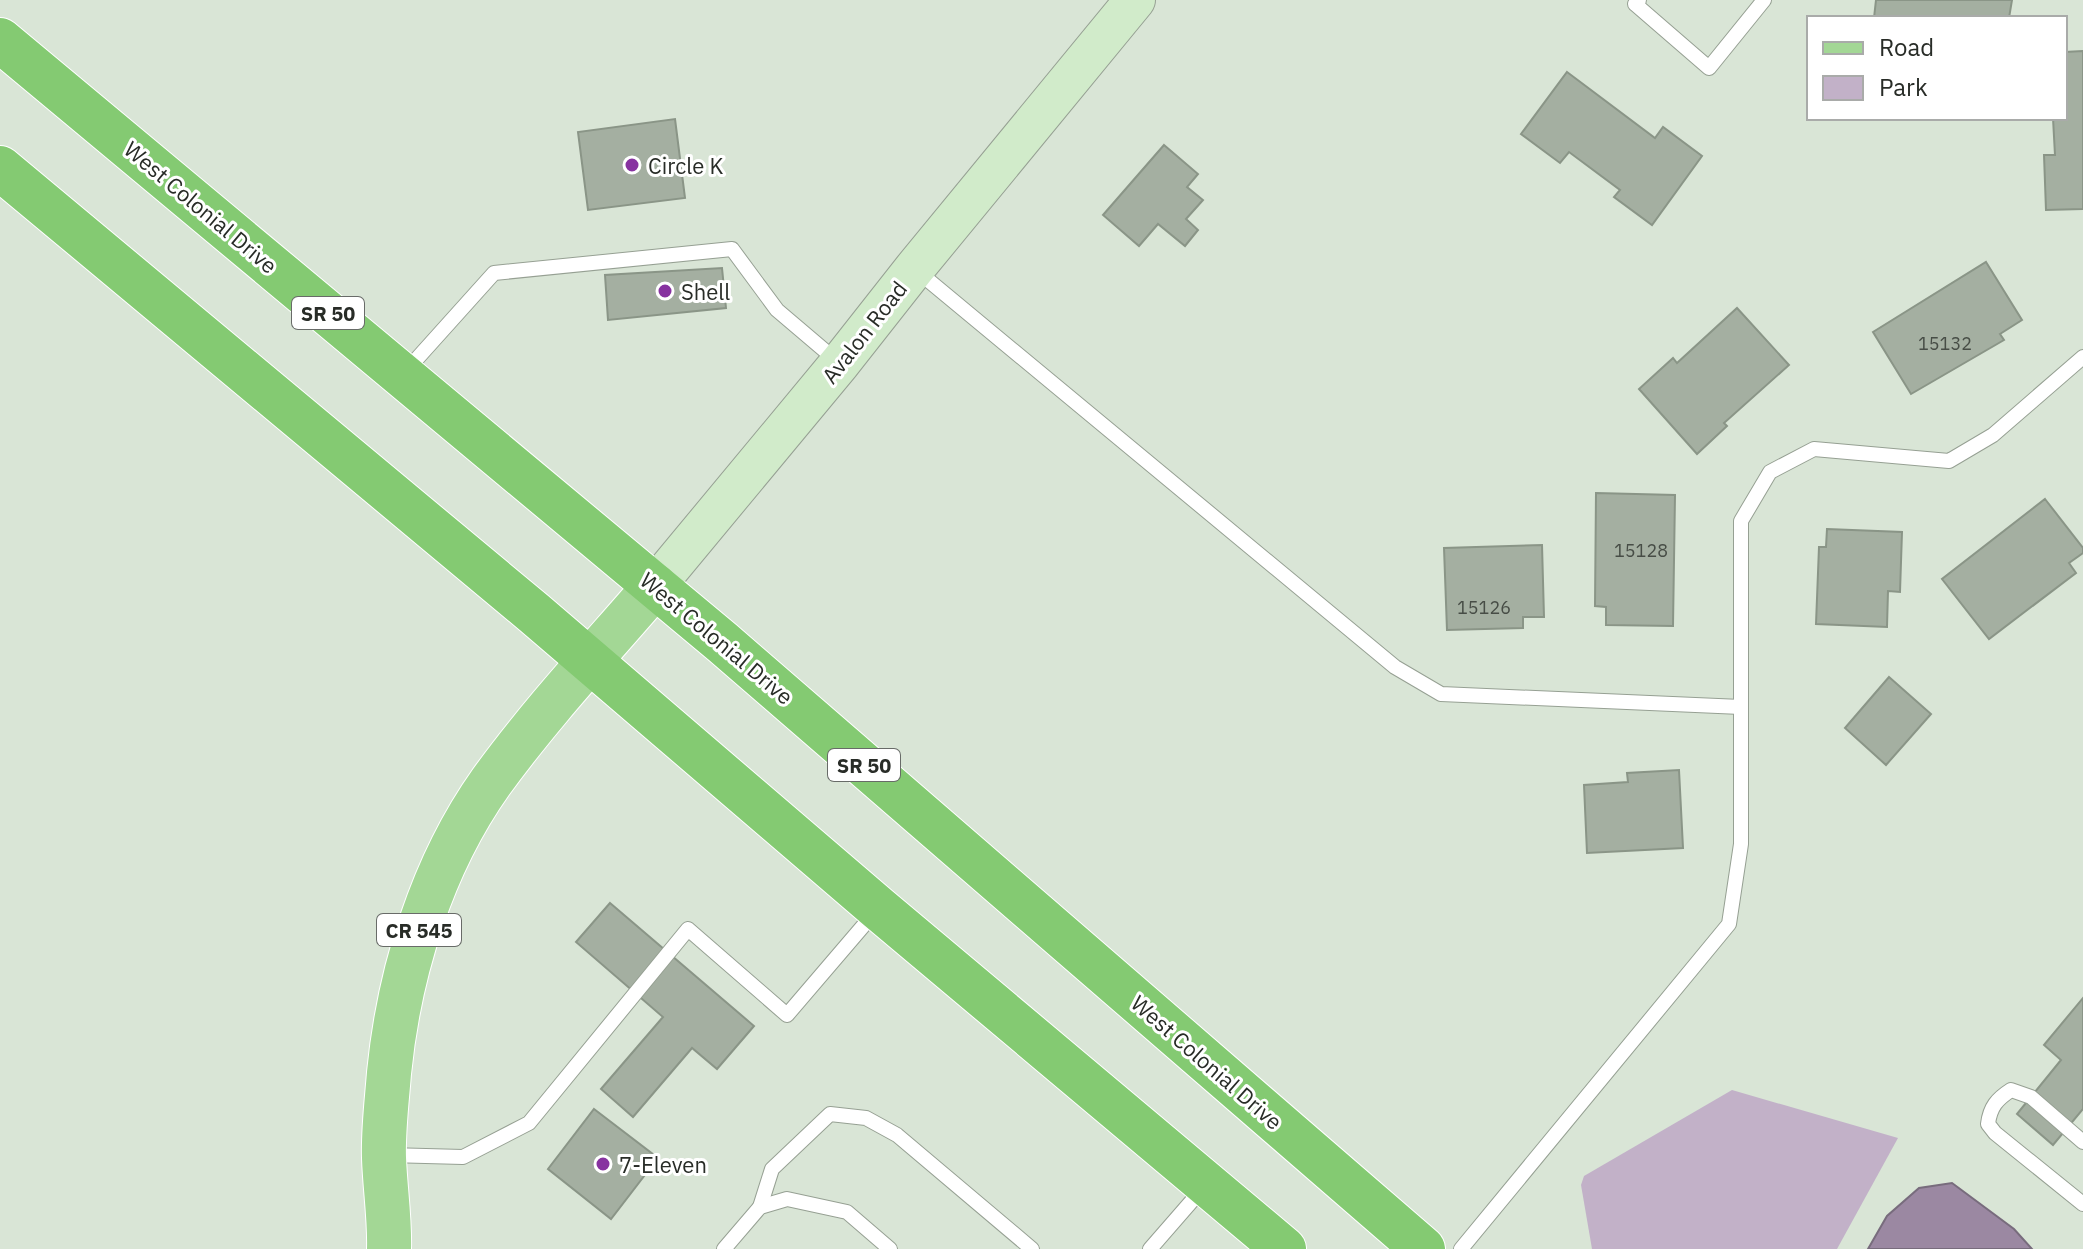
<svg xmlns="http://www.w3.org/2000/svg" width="2083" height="1249" font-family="'IBM Plex Sans',sans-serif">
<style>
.green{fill:#c2b1c8}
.water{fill:#9b88a2;stroke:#786c7d;stroke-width:2}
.building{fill:#a4afa1;stroke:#8a9587;stroke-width:2}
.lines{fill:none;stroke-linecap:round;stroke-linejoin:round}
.service-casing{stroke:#96a093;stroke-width:16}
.secondary-casing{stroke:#96a093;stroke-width:42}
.primary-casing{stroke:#fff;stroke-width:46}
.trunk-casing{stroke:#fff;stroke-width:46}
.service{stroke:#fff;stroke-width:14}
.secondary{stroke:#d1ebca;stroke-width:40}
.primary{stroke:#a3d795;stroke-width:44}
.trunk{stroke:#84ca72;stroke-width:44}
.poi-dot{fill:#8732a0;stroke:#fff;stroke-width:3}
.labels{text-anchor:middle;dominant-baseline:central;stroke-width:6;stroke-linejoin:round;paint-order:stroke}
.number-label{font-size:18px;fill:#474d46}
.shield{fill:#fff;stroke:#686b68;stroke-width:2}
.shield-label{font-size:20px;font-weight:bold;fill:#282c27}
.poi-label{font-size:22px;fill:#282c27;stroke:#fff;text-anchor:start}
.street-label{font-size:22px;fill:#282c27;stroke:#fff}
</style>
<rect width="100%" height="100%" fill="#d9e5d6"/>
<path class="green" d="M1732,1090L1898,1138L1837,1249H1592L1581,1185L1584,1176Z"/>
<path class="water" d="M1952,1183L2014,1229L2032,1249H1868L1887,1216L1919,1188Z"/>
<g class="building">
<path d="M1876,0H2012L2009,18H1874Z"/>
<path d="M2083,51V209L2046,210L2044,155H2055L2053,118H2065V52Z"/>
<path d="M1567,72L1655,138L1663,127L1702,156L1652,225L1614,197L1620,190L1569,152L1560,163L1521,134Z"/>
<path d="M675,119L685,198L588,210L578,132Z"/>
<path d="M1164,145L1198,174L1187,187L1203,200L1186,219L1198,230L1185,246L1158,224L1139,246L1103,215Z"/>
<path d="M1986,262L2022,320L2000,334L2004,340L1911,394L1873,332Z"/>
<path d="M722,268L726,308L608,320L605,275Z"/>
<path d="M1737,308L1789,365L1724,423L1727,426L1697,454L1639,389L1673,358L1677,363Z"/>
<path d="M1596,493L1675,495L1673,626L1606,625V607L1595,606Z"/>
<path d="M2045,499L2083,548V553L2069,563L2076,573L1989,639L1942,579Z"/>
<path d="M1827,529L1902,532L1900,592L1888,591L1887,627L1816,624L1819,547H1826Z"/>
<path d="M1542,545L1544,617H1523V628L1447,630L1444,548Z"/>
<path d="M1889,677L1931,714L1886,765L1845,728Z"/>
<path d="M1679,770L1683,848L1587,853L1584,785L1628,782L1627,773Z"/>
<path d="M610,903L754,1026L717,1069L692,1048L633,1117L601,1089L663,1017L576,942Z"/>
<path d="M2083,998V1109L2053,1145L2017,1114L2061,1060L2044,1045Z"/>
<path d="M594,1109L658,1158L611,1219L548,1169Z"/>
</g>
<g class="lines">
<defs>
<g id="service">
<path d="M1639,0L1635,4L1709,68L1764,0"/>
<path d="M916,270L1395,667L1441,694L1741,707"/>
<path d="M405,372L494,273L732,249L777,310L837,361"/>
<path d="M2083,1142L2031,1097L2011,1090C1997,1099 1990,1107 1988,1124L1995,1133L2083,1204"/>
<path d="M388,1155L463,1157L529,1123L688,929L787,1015L876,911"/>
<path d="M760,1207L772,1169L830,1114L866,1118L897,1135L1032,1249"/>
<path d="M724,1249L760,1207L787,1199L847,1212L890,1249"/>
<path d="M1150,1249L1204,1187"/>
<path d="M1461,1249L1729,924L1741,844V521L1770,472L1814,449L1949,461L1993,435L2083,357"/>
</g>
<path id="secondary" d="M655,586L840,363L914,269L1135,0"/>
<path id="primary" d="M389,1249C390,1219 385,1188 384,1158C383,1130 387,1100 389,1073C399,972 432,865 491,782C541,713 600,650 655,586"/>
<g id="trunk">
<path d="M0,40L722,642L1423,1249"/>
<path d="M0,168L534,613L878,908L1284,1249"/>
</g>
</defs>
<use href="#service" class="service-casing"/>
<use href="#secondary" class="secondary-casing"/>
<use href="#primary" class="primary-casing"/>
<use href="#trunk" class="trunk-casing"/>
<use href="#service" class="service"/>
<use href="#secondary" class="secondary"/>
<use href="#primary" class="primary"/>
<use href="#trunk" class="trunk"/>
</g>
<g class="poi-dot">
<circle cx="632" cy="165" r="8"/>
<circle cx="665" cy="291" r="8"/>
<circle cx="603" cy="1164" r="8"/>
</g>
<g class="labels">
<g class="number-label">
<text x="1945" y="343">15132</text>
<text x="1641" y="550">15128</text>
<text x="1484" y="607">15126</text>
</g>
<g class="shield">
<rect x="292" y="297" width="72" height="32" rx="6"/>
<rect x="828" y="749" width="72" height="32" rx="6"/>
<rect x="377" y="914" width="84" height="32" rx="6"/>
</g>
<g class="shield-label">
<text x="328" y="313">SR 50</text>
<text x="864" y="765">SR 50</text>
<text x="419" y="930">CR 545</text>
</g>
<g class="poi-label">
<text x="648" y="165">Circle K</text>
<text x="681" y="291">Shell</text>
<text x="619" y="1164">7-Eleven</text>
</g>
<g class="street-label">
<text transform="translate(201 207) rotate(40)">West Colonial Drive</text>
<text transform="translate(864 332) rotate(-52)">Avalon Road</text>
<text transform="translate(717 638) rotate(40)">West Colonial Drive</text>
<text transform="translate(1207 1062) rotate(41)">West Colonial Drive</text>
</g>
</g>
<rect x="1807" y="16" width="260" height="104" fill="#ffffff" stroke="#a9aba9" stroke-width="2"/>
<rect x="1823" y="42" width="40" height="12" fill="#a3d795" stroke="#a9aba9" stroke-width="2"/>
<text x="1879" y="56" font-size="24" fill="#282c27">Road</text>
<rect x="1823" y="76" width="40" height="24" fill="#c2b1c8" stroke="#a9aba9" stroke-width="2"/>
<text x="1879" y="96" font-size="24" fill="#282c27">Park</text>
</svg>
